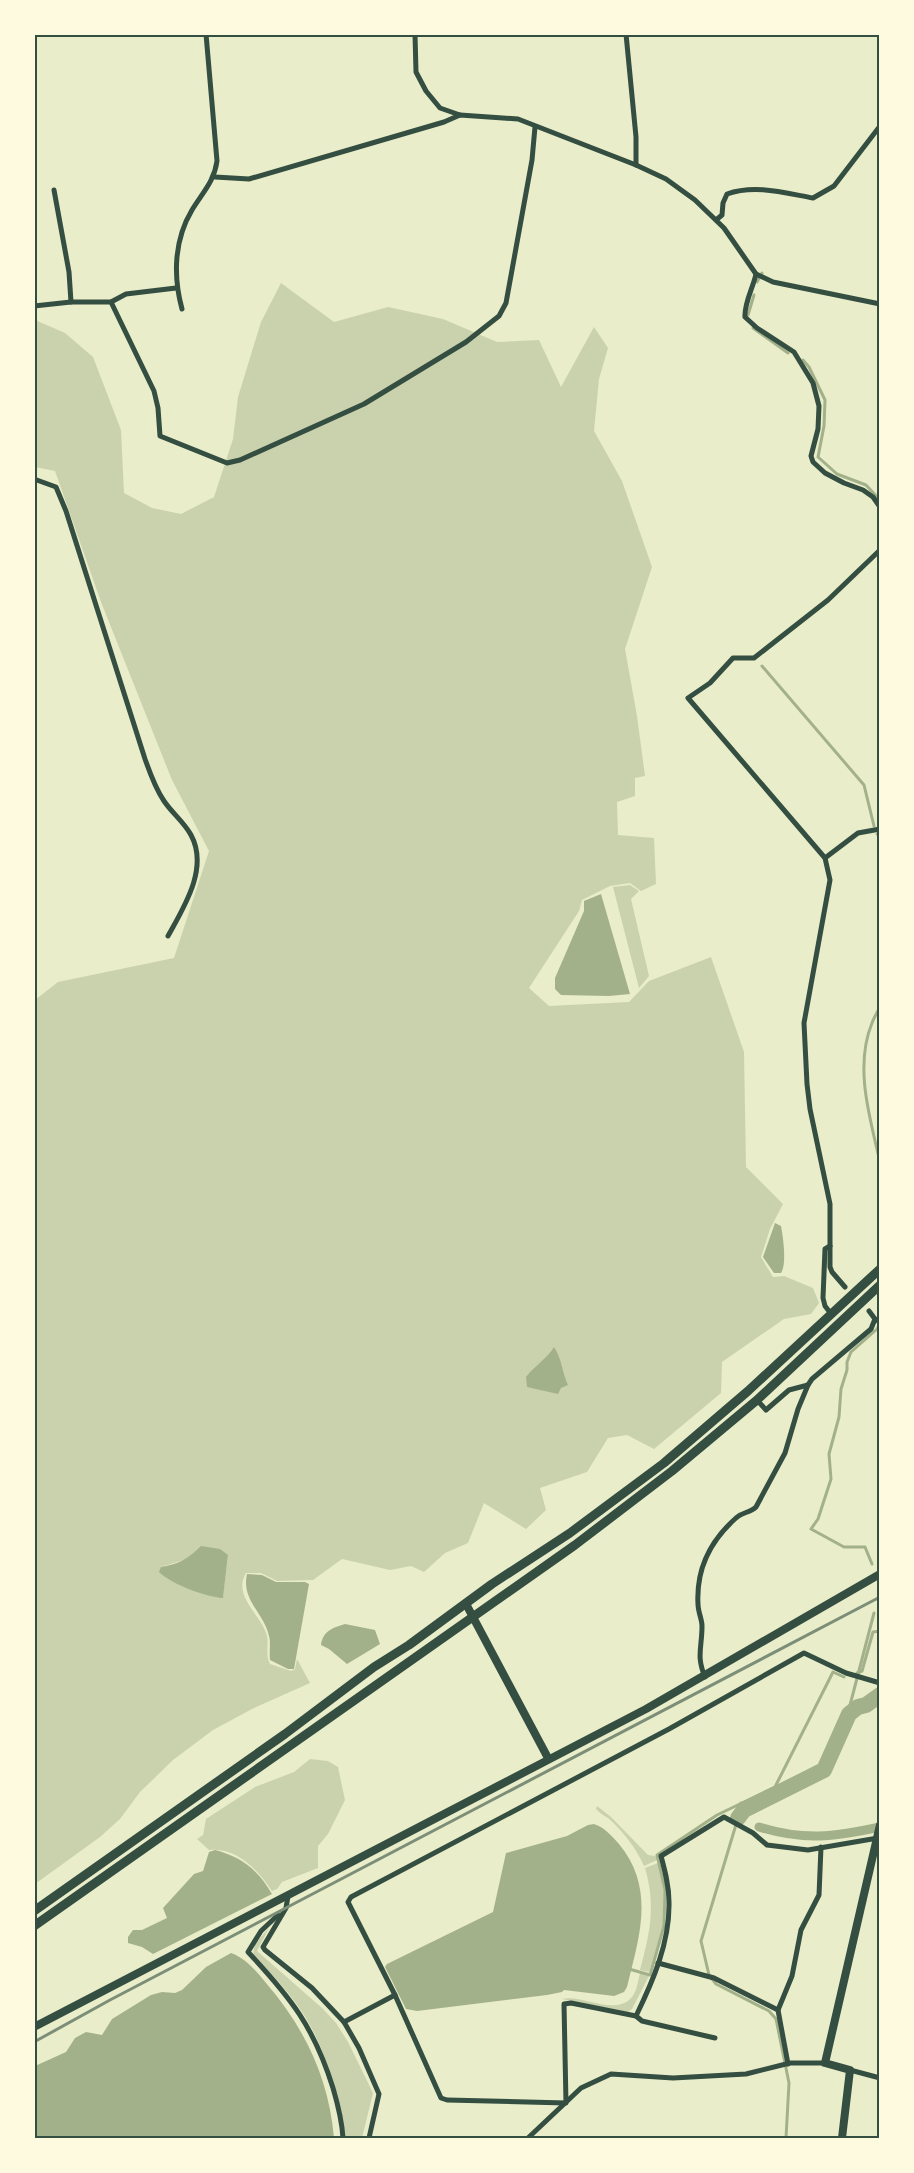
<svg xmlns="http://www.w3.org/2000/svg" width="914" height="2173" font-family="Lora,serif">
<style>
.green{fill:#cad2ad;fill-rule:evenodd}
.water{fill:#a3b18a}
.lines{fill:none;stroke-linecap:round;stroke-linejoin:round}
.stream{stroke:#a3b18a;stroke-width:3}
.canal{stroke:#a3b18a;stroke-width:9}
.river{stroke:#a3b18a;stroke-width:16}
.minor{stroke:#344e41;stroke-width:5}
.secondary{stroke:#344e41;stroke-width:8}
.trunk{stroke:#344e41;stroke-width:9}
.rail{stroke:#7c8e77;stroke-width:3}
.neatline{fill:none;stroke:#344e41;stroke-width:2}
</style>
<rect width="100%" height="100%" fill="#e9edc9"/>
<g class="green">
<path d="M281,283L334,322L388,307L443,319L497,342L539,340L561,387L594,327L608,348L599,379L594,431L622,481L652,567L625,649L637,716L645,776L635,778V796L617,802L618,835L654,838L656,884L641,891L630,883L610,886L582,900L579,911L529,988L549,1006L629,1002L649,981L711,957L744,1052L746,1167L783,1204L770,1229L761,1257L773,1277L784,1276L813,1288L819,1303L811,1314L784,1319L722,1362L721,1393L654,1449L627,1435L608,1438L587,1472L540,1488L546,1510L526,1529L484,1503L468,1543L445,1553L424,1572L411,1566L390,1570L342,1559L313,1580L277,1581L261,1573H246C232,1597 262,1615 267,1636C269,1645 265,1655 270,1664L291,1671L295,1669L297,1659L310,1683L252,1709L213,1730L173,1760L140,1792L120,1819L100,1837L35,1884V1000L58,982L174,958L209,851L172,780L101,602L55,471L35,467V320L65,333L93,357L121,430L124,493L152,508L181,514L214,497L233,439L238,397L261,322ZM220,1549L228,1556L223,1597L161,1567Z"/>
<path d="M630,885L639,891L631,899L649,976L639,988L613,887Z"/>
<path d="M310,1759L328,1761L338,1767L345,1800L328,1834L318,1846V1868L282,1882L277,1889L272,1891C258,1870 237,1847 209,1850L197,1839L203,1835L206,1819L255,1787L294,1772Z"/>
<path d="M597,1806L611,1817L648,1855L656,1856L657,1860L644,1866C636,1848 623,1831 608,1818C603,1815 600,1813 596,1809Z"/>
<path d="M658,1863L664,1890L663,1927L649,1972L640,1970C650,1933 656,1906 645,1868Z"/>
<path d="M269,1928L257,1951L322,2008L336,2023L348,2042L373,2093L362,2138H345C337,2095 328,2053 304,2015C290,1993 271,1973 253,1954L255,1944Z"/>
<path d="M640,1973L649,1976L632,2009L628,2012L562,1999C582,1994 615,2017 632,1997C637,1991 638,1981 640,1973Z"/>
</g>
<g class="water">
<path d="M601,894L630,994L609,996L561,995L555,989V978L584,911V901Z"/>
<path d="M775,1223L781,1226C783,1237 787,1264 781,1273H774L763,1257Z"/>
<path d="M554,1347C562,1359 562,1372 568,1385L561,1388L558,1394L527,1387L526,1377C535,1365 547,1359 554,1347Z"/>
<path d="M201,1546L220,1549L228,1555L223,1598C206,1597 171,1584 159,1572L161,1567C179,1564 188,1559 201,1546Z"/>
<path d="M247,1574L262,1575L276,1582H305L309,1584L294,1669H288L270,1660C269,1652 271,1643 269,1636C264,1613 241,1600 247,1574Z"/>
<path d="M345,1624L375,1630L380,1644L347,1664L329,1649L321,1645C323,1631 332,1628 345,1624Z"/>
<path d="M594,1824C604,1827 612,1836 619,1844C656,1889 639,1937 627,1987L624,1992L614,1996L564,1990L562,1992L547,1995L417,2011L406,2009L385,1967L387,1964L493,1912L506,1853L567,1836L588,1825Z"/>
<path d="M215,1850C242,1857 258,1870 272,1894L153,1954L142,1947L128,1943V1937L133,1930H142L167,1918L163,1908L194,1874L203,1871L209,1852Z"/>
<path d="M231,1953C247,1959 256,1971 266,1983C305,2028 329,2079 334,2138H35V2066L66,2052L75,2038L86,2032L102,2035L112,2019L151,1995L162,1992L175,1993L182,1990L206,1967Z"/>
</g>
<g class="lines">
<g class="stream">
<path d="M757,282L762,273"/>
<path d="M748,315L754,295"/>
<path d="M753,328L788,353"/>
<path d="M803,360L809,367L825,400L824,426L818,457L837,474L866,485L880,500"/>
<path d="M762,666L864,785L874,826"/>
<path d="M877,834L880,837"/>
<path d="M880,1006C878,1012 874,1017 872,1023C854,1067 870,1118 880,1162"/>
<path d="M872,1564L865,1547H844L811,1529L818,1519L831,1479L829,1454L839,1417L841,1389L847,1370V1362L851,1352L877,1329L880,1324"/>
<path d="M857,1673L862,1671L873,1632L880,1631"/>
<path d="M771,1796L817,1771L827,1760L849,1709L874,1613"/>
<path d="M741,1803L744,1810"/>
<path d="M738,1818L701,1941L709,1975L716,1984L769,2011L776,2019L789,2083L786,2138"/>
<path d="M629,1969L650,1975L664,1926L665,1890L657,1855L717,1815L775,1787L833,1672L844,1677"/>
</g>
<path class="canal" d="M759,1827C805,1841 833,1837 880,1827"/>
<path class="river" d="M738,1818L744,1810L824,1770L849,1714L858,1707L866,1705L880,1695"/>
<g class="minor">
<path d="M415,34L416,72L426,91L440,108L460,115"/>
<path d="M626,34L636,137V165"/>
<path d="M215,177L249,179L444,122L460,115L518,119L636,165L666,179L695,200L724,228L756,274L773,282L880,304"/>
<path d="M54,190L69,272L71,302"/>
<path d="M716,220L722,215L723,203L727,194C755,184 785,193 813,198L834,186L880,126"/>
<path d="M756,274C753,288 744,303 745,317L757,328L794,352L813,383L819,406L818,429L811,456L813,462L825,473L844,483L863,490L873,497L880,507"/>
<path d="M111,302L154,391L158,408L160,436L227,463L240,460L364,404L466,342L499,316L506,303L532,160L535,127"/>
<path d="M34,306L71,302H111L126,294L176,288"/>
<path d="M182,309C173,276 174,240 192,210C203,192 214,182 217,161L206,34"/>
<path d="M34,479L56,487L66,511L145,759C150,773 155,788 164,801C172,813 184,822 191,835C209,868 184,907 168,936"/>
<path d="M825,858L858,833L880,829"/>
<path d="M830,1246L825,1249L823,1298L825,1306L832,1315"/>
<path d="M845,1287L832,1272L830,1267V1204L810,1109L807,1084L804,1023L830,880L825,858L688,698L710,683L733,658H754L828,600L880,550"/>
<path d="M869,1311L875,1319L880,1322"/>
<path d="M757,1400L766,1410L789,1390L808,1385"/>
<path d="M705,1677C696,1656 702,1648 702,1626C702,1619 698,1612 698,1604C696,1568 710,1541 736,1518C742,1512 750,1513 756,1507L785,1453L798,1409L808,1385L812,1379L871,1329L875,1319"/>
<path d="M288,1896L286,1908L263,1947L265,1950L312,1988L344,2022L395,1995L441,2098L447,2100L566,2103L564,2004L571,2003L636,2016L642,2021L715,2038"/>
<path d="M278,1915L261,1931L248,1952C291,1998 314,2027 333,2088C338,2105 342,2121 343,2138"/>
<path d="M658,1963L714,1978L778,2010L792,1976L801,1930L819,1895L821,1847"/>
<path d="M395,1995L348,1902L351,1897L669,1729L804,1653L846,1673L880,1683"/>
<path d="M778,2010L788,2064"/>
<path d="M636,2016C653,1981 670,1942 669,1902C669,1886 665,1871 661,1856L724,1817L753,1833L767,1845L808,1850L878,1838"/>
<path d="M344,2022L359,2048L379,2094L369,2138"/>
<path d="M850,2070L880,2078"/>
<path d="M528,2138L581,2088L611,2074L673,2078L746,2074L790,2063H825"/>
</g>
<g class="secondary">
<path d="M466,1604L548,1758"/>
<path d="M34,2027L646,1709L880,1574"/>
<path d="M842,2138L850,2070L825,2063L880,1825"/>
</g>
<g class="trunk">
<path d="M34,1911L285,1734L374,1667L409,1645L492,1584L570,1533L664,1463L748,1391L880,1269"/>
<path d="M34,1926L575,1545L672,1471L757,1400L880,1285"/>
</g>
<path class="rail" d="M34,2042L110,2000L880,1597"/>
</g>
<rect width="914" height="2173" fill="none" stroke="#fefae0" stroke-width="72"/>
<rect x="36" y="36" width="842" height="2101" class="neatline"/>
</svg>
